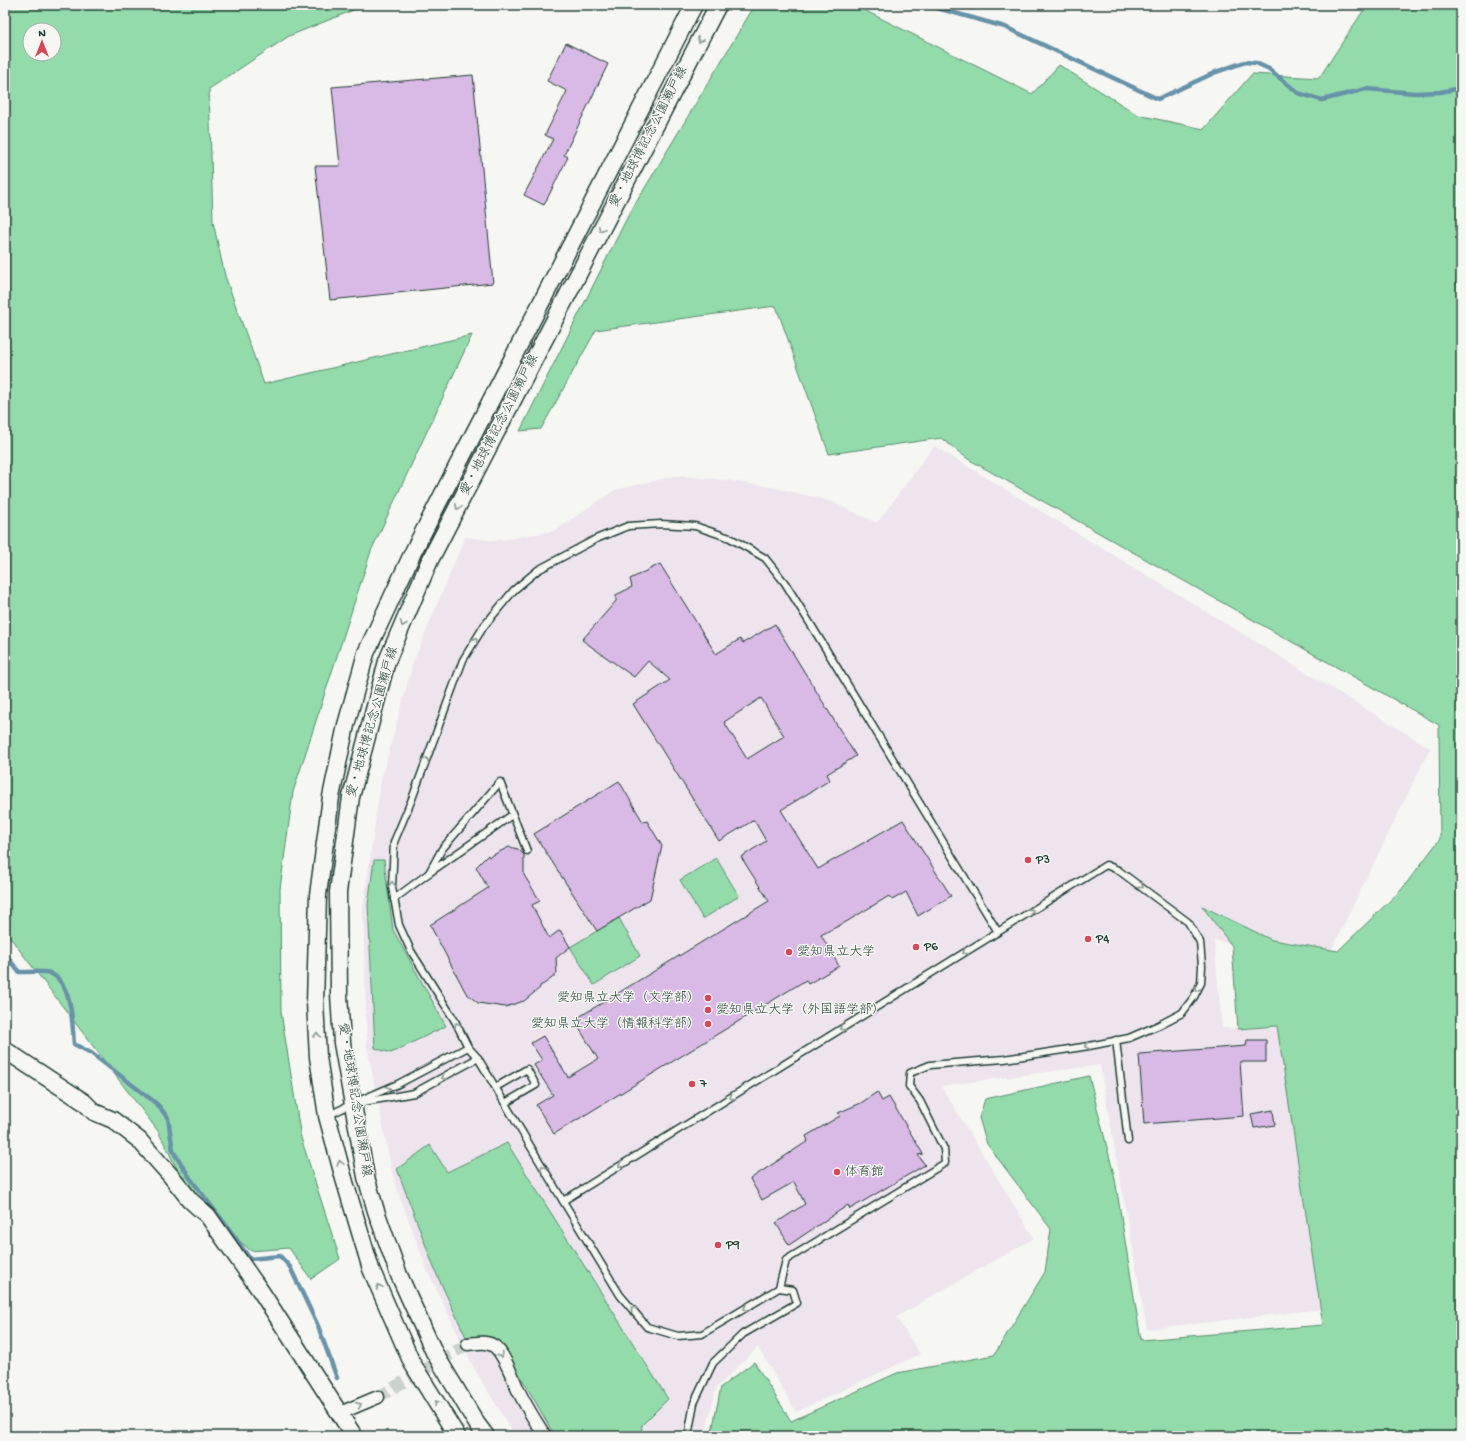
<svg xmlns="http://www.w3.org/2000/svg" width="1466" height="1441" font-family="'Gochi Hand','Klee One',sans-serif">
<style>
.built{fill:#ede4ee}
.green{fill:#93dbaa;stroke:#598c6f;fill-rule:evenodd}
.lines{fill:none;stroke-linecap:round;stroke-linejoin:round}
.stream{stroke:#6892a8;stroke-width:4.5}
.building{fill:#d9b9e5;stroke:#1f3d34;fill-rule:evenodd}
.street-tunnel{stroke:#cbd1cc;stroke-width:12;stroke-dasharray:12 6;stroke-linecap:butt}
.lane-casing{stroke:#1f3d34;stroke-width:9}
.street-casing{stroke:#1f3d34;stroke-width:15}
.secondary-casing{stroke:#1f3d34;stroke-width:19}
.lane{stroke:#f6f6f2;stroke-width:6}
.street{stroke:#f6f6f2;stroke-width:12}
.secondary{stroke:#f6f6f2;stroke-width:16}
.oneway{stroke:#8a9a93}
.poi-dot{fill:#d1495b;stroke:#f6f6f2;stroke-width:1.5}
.labels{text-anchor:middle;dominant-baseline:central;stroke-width:3;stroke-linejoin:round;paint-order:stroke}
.street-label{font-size:13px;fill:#1f3d34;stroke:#f6f6f2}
.poi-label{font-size:13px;fill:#1f3d34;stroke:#f6f6f2;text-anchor:start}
</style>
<rect width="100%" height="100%" fill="#f6f6f2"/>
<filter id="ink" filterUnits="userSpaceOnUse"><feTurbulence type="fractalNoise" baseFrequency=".025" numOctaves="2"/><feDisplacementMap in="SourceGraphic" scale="8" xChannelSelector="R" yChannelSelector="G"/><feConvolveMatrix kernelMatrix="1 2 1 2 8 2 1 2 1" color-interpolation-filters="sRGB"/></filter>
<g filter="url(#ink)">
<path class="built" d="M934,446L1430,748L1324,965L1214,940L1222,1028H1288L1331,1308L1147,1329L1100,1065L941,1086L1034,1238L896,1317L920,1354L796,1412L758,1347L716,1388L705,1436H515L474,1368L428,1272L394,1181L367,1047L363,908L381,781L413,663L465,537L495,541L554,531L615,490L675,476L726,480L776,488L830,501L877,523Z"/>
<g class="green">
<path d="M5,5H366L289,36L209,89L213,222L225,276L264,384L472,335L371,551L293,792L280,889L281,1012L301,1138L340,1259L311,1279L289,1248L251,1251L193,1201L158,1131L5,931ZM30,30H54V54H30Z"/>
<path d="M755,5H854L1032,94L1059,65L1138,115L1204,129L1252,74L1319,78L1367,5H1461V261L1456,285L1461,291V1436H711L721,1387L754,1362L791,1421L897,1373L994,1355L1045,1272L1051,1229L987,1144L979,1118L985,1099L1089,1076L1115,1179L1141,1340L1323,1325L1277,1026L1238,1029L1232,946L1202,906L1272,940L1338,951L1402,889L1440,839L1439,725L968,459L941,438L829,454L776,306L596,330L541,429L520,431L628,216Z"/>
<path d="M716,858L739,896L703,919L680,880Z"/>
<path d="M384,860L393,930L446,1026L391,1053L375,1048L368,905L374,860Z"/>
<path d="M619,918L640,956L594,985L570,947Z"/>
<path d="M507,1143L668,1399L642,1425L641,1436H555L505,1349C492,1334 484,1336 466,1337L436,1273L397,1169L430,1145L447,1172Z"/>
</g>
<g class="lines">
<g class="stream">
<path d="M931,5L937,8L1005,27L1158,99L1216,72L1245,62L1256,63L1269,69L1298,93L1322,100L1366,89L1415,93L1440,92L1461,88"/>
<path d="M5,954L19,972C27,972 44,971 50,973C73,984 72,1023 74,1044L91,1053L157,1104L168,1118L173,1151L190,1178L232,1233L250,1259L280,1256L290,1267L318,1326L337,1378"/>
</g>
</g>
<g class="building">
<path d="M566,43L608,64L564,155L568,157L544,205L524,195L553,139L545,135L567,91L547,81Z"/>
<path d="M473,75L493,283L330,300L315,166H340L332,87Z"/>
<path d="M660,564L716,654L740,639L743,643L775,624L856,756L827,774L830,780L781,810L818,869L903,820L951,896L918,916L906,892L892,900L889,896L846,922L821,935L839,966L808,984L806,980L554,1134L536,1105L553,1095L534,1065L542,1060L531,1043L543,1036L568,1077L598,1059L574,1020L769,901L741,857L766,841L754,820L719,841L633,704L670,680L648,661L634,677L582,640L616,601V595L632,587L630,579ZM761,698L784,736L747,759L724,722Z"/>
<path d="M619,781L643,822L647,821L662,846L650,899L597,931L534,834Z"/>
<path d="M509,847L518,849L524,855V875L540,901L532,905L549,938L560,930L570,947L556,958L557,974L547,982L540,986V988L524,1001L505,1007L478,1003L466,993L430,925L488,888L476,867L488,855L489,857Z"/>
<path d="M1247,1040H1266V1062H1240L1244,1116L1144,1124L1139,1054L1246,1046Z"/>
<path d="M877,1092L882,1101L889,1097L923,1154L918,1155L925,1165L850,1209L848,1205L789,1245L776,1223L805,1204L794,1182L762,1200L750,1179L808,1141L806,1136L840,1116L838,1113L861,1103Z"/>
<path d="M1273,1110L1275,1125L1254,1128L1251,1114Z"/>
</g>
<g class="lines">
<path class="street-tunnel" d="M378,1397L468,1344"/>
<defs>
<g id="lane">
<path d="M429,873L442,849L500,782L527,851"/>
<path d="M394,899L429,873L512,815"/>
<path d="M1116,1040L1128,1141"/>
<path d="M496,1087L527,1069L536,1085L505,1103"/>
<path d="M363,1099L398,1084L468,1047"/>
<path d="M327,1116L352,1104L414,1093L478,1058"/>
<path d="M563,1201L1106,865L1118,870L1188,922L1200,942L1202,966L1201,983L1194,997L1182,1013L1159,1025L1129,1038L1089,1046L1004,1059L930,1065L910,1073L909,1086L920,1101L944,1149L945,1163L786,1260L779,1288"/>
<path d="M688,1436L694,1403L713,1363L743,1334L797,1303L793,1290L779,1288L702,1334L678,1336L647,1327L620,1295L563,1201L478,1058L468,1047L455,1021L411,951L399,925L392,887L394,842L412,799L463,660L484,626L514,590L538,570L596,539L628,526L661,524L695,526L730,538L765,558L785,583L813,628L998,932"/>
</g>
<g id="street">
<path d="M468,1344C478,1343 486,1341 494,1346C504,1353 513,1379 518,1390C526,1406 535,1421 545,1436"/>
<path d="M340,1413L378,1397"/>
</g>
<g id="secondary">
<path d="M5,1050L84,1102L94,1112L113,1120L139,1140L171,1176L190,1200L208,1216L262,1293L354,1436"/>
<path d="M457,1436L412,1363L371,1269L344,1179L327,1116L318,1057L315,1003L318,895L331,797L346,725L366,653L414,550L694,5"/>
<path d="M486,1436L477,1424L434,1352L399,1275L376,1211L366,1177L342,1043L339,994L338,892L351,797L387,661L430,560L718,5"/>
</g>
</defs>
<use href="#lane" class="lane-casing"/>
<use href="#street" class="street-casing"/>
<use href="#secondary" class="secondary-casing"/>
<use href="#lane" class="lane"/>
<use href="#street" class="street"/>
<use href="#secondary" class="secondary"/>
</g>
<defs><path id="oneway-chevron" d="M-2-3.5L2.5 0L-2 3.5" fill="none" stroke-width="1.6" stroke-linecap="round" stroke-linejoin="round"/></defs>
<g class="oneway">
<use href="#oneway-chevron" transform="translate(700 40) rotate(117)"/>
<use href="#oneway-chevron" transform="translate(601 229) rotate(117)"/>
<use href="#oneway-chevron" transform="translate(458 507) rotate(117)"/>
<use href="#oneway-chevron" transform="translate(403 624) rotate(113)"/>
<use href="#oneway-chevron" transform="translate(475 640) rotate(-58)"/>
<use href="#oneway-chevron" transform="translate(426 760) rotate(-70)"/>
<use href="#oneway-chevron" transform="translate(392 884) rotate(-91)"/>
<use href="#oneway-chevron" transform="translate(1141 886) rotate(36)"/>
<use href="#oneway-chevron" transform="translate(1031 911) rotate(-32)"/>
<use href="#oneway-chevron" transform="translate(965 952) rotate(148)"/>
<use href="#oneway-chevron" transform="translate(1197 989) rotate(116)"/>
<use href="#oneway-chevron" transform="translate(457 1025) rotate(-118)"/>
<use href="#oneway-chevron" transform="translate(842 1028) rotate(148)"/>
<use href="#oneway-chevron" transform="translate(317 1035) rotate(-93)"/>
<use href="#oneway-chevron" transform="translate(1087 1046) rotate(170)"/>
<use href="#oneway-chevron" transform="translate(444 1077) rotate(151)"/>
<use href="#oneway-chevron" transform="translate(388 1089) rotate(-23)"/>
<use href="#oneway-chevron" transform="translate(732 1097) rotate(148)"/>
<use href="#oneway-chevron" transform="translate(340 1163) rotate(-105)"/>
<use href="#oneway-chevron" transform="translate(621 1165) rotate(149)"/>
<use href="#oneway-chevron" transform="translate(543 1168) rotate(-120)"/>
<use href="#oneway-chevron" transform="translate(379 1287) rotate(-114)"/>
<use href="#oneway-chevron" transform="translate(746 1308) rotate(149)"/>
<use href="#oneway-chevron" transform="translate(633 1309) rotate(-131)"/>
<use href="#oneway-chevron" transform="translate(501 1355) rotate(57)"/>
<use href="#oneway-chevron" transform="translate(437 1403) rotate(-122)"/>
<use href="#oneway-chevron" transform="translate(359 1405) rotate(-24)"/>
</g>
</g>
<g class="poi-dot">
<circle cx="1028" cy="860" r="4"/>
<circle cx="1088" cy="939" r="4"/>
<circle cx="916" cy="947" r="4"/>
<circle cx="789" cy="952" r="4"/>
<circle cx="708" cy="998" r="4"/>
<circle cx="708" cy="1010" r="4"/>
<circle cx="708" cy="1024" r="4"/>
<circle cx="692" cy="1084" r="4"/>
<circle cx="837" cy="1172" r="4"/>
<circle cx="718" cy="1245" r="4"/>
</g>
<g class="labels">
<g class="street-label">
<text transform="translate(649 137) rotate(-63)">愛・地球博記念公園瀬戸線</text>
<text transform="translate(500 425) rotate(-63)">愛・地球博記念公園瀬戸線</text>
<text transform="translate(373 722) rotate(-74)">愛・地球博記念公園瀬戸線</text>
<text transform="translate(354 1100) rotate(81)">愛・地球博記念公園瀬戸線</text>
</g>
<g class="poi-label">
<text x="1036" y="860">P3</text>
<text x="1096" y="939">P4</text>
<text x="924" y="947">P6</text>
<text x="797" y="952">愛知県立大学</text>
<text x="700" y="998" text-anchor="end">愛知県立大学（文学部）</text>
<text x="716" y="1010">愛知県立大学（外国語学部）</text>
<text x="700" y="1024" text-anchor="end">愛知県立大学（情報科学部）</text>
<text x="700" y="1084">7</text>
<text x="845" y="1172">体育館</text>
<text x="726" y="1245">P9</text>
</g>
</g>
<rect width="1466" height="1441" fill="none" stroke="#f6f6f2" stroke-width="20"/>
<rect x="10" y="10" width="1446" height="1421" fill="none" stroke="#1f3d34" stroke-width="1.5" filter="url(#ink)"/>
<g transform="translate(42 42)"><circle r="19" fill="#f6f6f2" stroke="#a0aca6"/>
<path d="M0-3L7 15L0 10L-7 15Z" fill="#d1495b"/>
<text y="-6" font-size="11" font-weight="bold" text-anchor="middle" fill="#1f3d34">N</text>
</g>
</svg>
